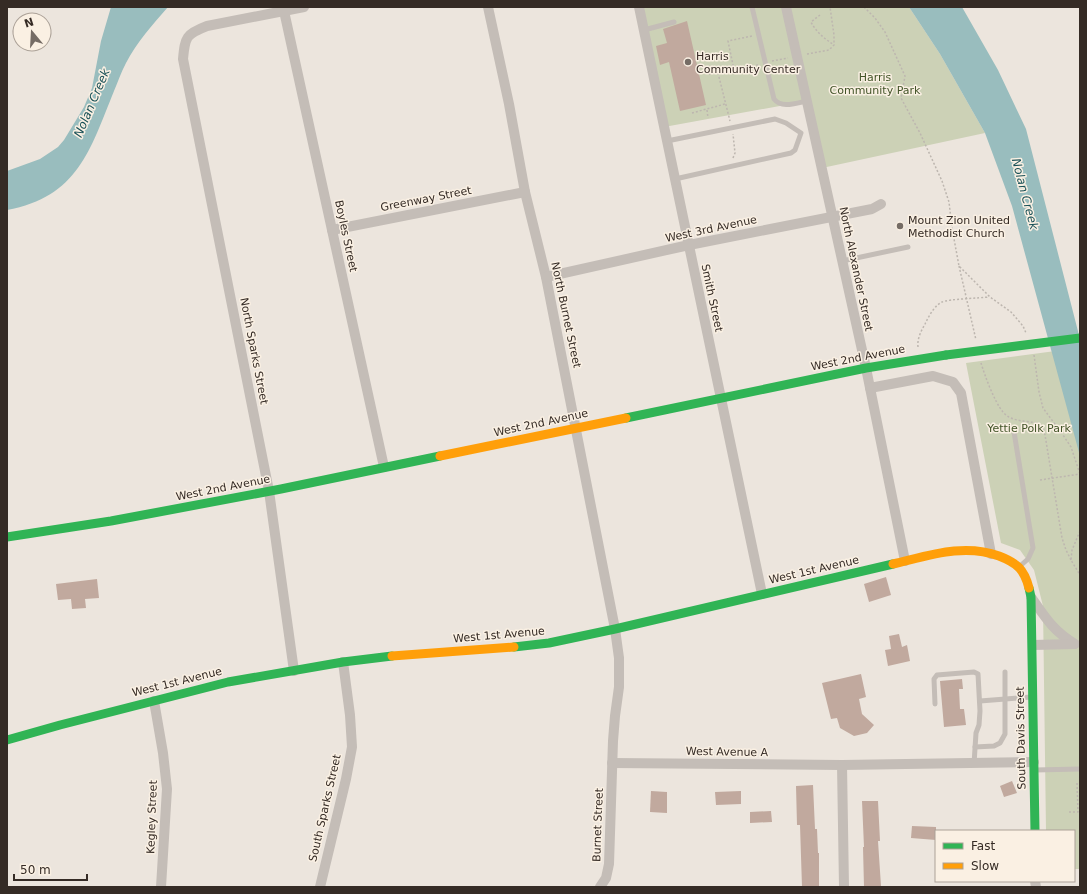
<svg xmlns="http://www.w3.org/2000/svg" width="1087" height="894" font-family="'DejaVu Sans',sans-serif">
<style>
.green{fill:#ccd1b6}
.water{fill:#99bdbe}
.building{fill:#c1a99e}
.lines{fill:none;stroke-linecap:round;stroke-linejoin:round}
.path{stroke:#bdb6af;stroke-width:1.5;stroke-dasharray:2 2;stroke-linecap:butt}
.lane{stroke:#c4bdb7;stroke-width:5}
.street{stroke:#c4bdb7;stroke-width:10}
.fast{stroke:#30b455;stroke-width:9}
.slow{stroke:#ff9f0a;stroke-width:9}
.fast-bridge{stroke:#30b455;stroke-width:9}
.poi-dot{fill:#756c65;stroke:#faf0e3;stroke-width:1.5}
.labels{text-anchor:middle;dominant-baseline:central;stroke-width:3;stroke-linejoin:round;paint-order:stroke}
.poi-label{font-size:11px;fill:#352b25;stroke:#faf0e3;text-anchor:start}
.park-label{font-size:11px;fill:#425428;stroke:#faf0e3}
.street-label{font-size:11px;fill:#352b25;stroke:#faf0e3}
.water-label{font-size:12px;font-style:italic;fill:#195157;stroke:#faf0e3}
</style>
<rect width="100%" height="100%" fill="#ece5dd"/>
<g class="green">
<path d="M639,7H909L940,54L985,133L822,168L807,101L664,127Z"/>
<path d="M1063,350L1080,423V869H1074V831H1046L1043,606L1034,570L1020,550L1001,543L966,363Z"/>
</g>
<g class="water">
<path d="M111,7H168C153,24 137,42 126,63C121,72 118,82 114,91C90,150 78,197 7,210V171L40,159L58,147L64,140L84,107L92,88L101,41Z"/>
<path d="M909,7H962L998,70L1026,129L1080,339V456L1012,206L985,133L940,54Z"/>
</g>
<g class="building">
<path d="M687,21L706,105L680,111L669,62L660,65L656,46L667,43L663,29Z"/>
<path d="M886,577L891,595L869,602L864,584Z"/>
<path d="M97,579L99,598L85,599L86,608L72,609L71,599L58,600L56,584Z"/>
<path d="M899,634L902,647L907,645L910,661L888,666L885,650L891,649L889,636Z"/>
<path d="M861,674L866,697L859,699L862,714L874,725L867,733L854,736L840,728L837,718L831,719L822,683Z"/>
<path d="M962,679L963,689H959L960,709H964L966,725L944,727L940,681Z"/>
<path d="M1012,781L1017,793L1004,797L1000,786Z"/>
<path d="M813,785L815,829H817L818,853H819V887H802L800,825H797L796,786Z"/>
<path d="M651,791L667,792V813L650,812Z"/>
<path d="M741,791V804L716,805L715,792Z"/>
<path d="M862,801H878L880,841H878L881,886L864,887L863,847H864Z"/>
<path d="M771,811L772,822L750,823V812Z"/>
<path d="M912,826L936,827V840L911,838Z"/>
</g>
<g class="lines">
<g class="path">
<path d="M864,7L875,18L885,32L905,76L901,98L920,133L942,181L949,202L952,228L959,266L990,297L1011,312L1023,326L1026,333"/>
<path d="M820,15L811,22C816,32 825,39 834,45"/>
<path d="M807,54L829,50L834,45V35L830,7"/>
<path d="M772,61L788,58"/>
<path d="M734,70L728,41L752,36"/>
<path d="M718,73L730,121"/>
<path d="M709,74L758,65"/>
<path d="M707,110L708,118"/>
<path d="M692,113L725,104"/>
<path d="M733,158L735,153L733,134"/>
<path d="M959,266L976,340"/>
<path d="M918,347C917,339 921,331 925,324C929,316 934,306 942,302C949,299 980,298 989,297"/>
<path d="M1034,355L1039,392L1043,408L1063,435L1071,447L1080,474"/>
<path d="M981,363C985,376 994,401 1003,412C1013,425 1037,419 1042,426C1044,428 1044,433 1045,435L1062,538L1066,550L1071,560"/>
<path d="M1040,480L1080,474"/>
<path d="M1080,531L1072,550L1071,560L1080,575"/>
<path d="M1069,812H1078L1077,783H1080"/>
</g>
<g class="lane">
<path d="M752,7L774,99C782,109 796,103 807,101"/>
<path d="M644,30L674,22"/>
<path d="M667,141L775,119L786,123L801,133L795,150L791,153L675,179"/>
<path d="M842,261L908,247"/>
<path d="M1014,432L1033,548L1028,559L1019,567"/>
<path d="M980,701L1031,697"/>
<path d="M935,704L934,679L937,675L974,672L978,674L980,711L979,725L976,733L974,764"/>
<path d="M975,747L994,746L1000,743L1005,734V672"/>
<path d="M1035,770L1080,769"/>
</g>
<g class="street">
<path d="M488,7L509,104L525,192L546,277L615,629L619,658V687L615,716L613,741L609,864L606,878L600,887"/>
<path d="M639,7L762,594"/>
<path d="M786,7L866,368L905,561"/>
<path d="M284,11L384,467"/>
<path d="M332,230L525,192"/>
<path d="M546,277L689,245L872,209L881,204"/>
<path d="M870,388L933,376L953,382L961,393L991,554"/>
<path d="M1031,597C1045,617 1053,631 1075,644"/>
<path d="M1033,645L1074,644"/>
<path d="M294,671L269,491L183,59C185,37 186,34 207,26L304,7"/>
<path d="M154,701L163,753L167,789L161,887"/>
<path d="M612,763L842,765L1034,762"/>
<path d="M842,765L844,887"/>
<path d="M1035,881L1036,887"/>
<path d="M320,887L346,779L352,747L350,715L343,662"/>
</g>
<g class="fast">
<path d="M626,418L866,368L946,355"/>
<path d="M7,537L111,521L281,489L440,456"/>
<path d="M1029,588L1031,597L1035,831"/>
<path d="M514,647L549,643L615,629L893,564"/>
<path d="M7,740L60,725L228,682L343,662L392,656"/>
</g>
<g class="slow">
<path d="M440,456L626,418"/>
<path d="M893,564C928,556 963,543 999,556C1017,563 1024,569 1029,588"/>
<path d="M392,656L514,647"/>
</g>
<path class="fast-bridge" d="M946,355L1080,338"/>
</g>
<g class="poi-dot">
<circle cx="688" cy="62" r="4"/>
<circle cx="900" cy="226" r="4"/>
</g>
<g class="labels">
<g class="poi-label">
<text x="696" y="56">Harris<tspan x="696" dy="13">Community Center</tspan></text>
<text x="908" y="220">Mount Zion United<tspan x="908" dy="13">Methodist Church</tspan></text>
</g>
<g class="park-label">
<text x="875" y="77">Harris<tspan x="875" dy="13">Community Park</tspan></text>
<text x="1029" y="428">Yettie Polk Park</text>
</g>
<g class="street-label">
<text transform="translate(426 199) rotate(-11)">Greenway Street</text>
<text transform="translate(711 229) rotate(-12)">West 3rd Avenue</text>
<text transform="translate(346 236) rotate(78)">Boyles Street</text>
<text transform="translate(856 269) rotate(78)">North Alexander Street</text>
<text transform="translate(712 298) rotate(78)">Smith Street</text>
<text transform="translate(566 315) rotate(78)">North Burnet Street</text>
<text transform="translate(254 351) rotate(79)">North Sparks Street</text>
<text transform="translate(858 358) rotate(-11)">West 2nd Avenue</text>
<text transform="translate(541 423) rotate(-12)">West 2nd Avenue</text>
<text transform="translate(223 488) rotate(-11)">West 2nd Avenue</text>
<text transform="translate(814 570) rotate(-13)">West 1st Avenue</text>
<text transform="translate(499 635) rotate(-5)">West 1st Avenue</text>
<text transform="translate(177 682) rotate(-14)">West 1st Avenue</text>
<text transform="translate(1021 738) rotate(-91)">South Davis Street</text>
<text transform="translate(727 752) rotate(1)">West Avenue A</text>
<text transform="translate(325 808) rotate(-77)">South Sparks Street</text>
<text transform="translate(152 817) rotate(-88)">Kegley Street</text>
<text transform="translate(598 825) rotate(-88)">Burnet Street</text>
</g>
<g class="water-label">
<text transform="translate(92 103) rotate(-67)">Nolan Creek</text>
<text transform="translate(1025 194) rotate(75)">Nolan Creek</text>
</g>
</g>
<rect width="1087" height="894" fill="none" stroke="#352b25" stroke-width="16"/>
<rect x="935" y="830" width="140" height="52" fill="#faf0e3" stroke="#aba197"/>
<rect x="943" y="843" width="20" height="6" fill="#30b455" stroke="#aba197"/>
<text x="971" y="850" font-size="12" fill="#352b25">Fast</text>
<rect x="943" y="863" width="20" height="6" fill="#ff9f0a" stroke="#aba197"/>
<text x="971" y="870" font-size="12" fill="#352b25">Slow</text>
<g transform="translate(32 32) rotate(342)"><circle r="19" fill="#faf0e3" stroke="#aba197"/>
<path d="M0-3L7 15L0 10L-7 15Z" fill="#756c65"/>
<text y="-6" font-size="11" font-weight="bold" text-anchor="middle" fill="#352b25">N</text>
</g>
<path d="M14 874v6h73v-6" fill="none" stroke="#352b25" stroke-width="2"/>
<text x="20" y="874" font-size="12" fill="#352b25" stroke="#faf0e3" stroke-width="3" paint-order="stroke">50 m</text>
</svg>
